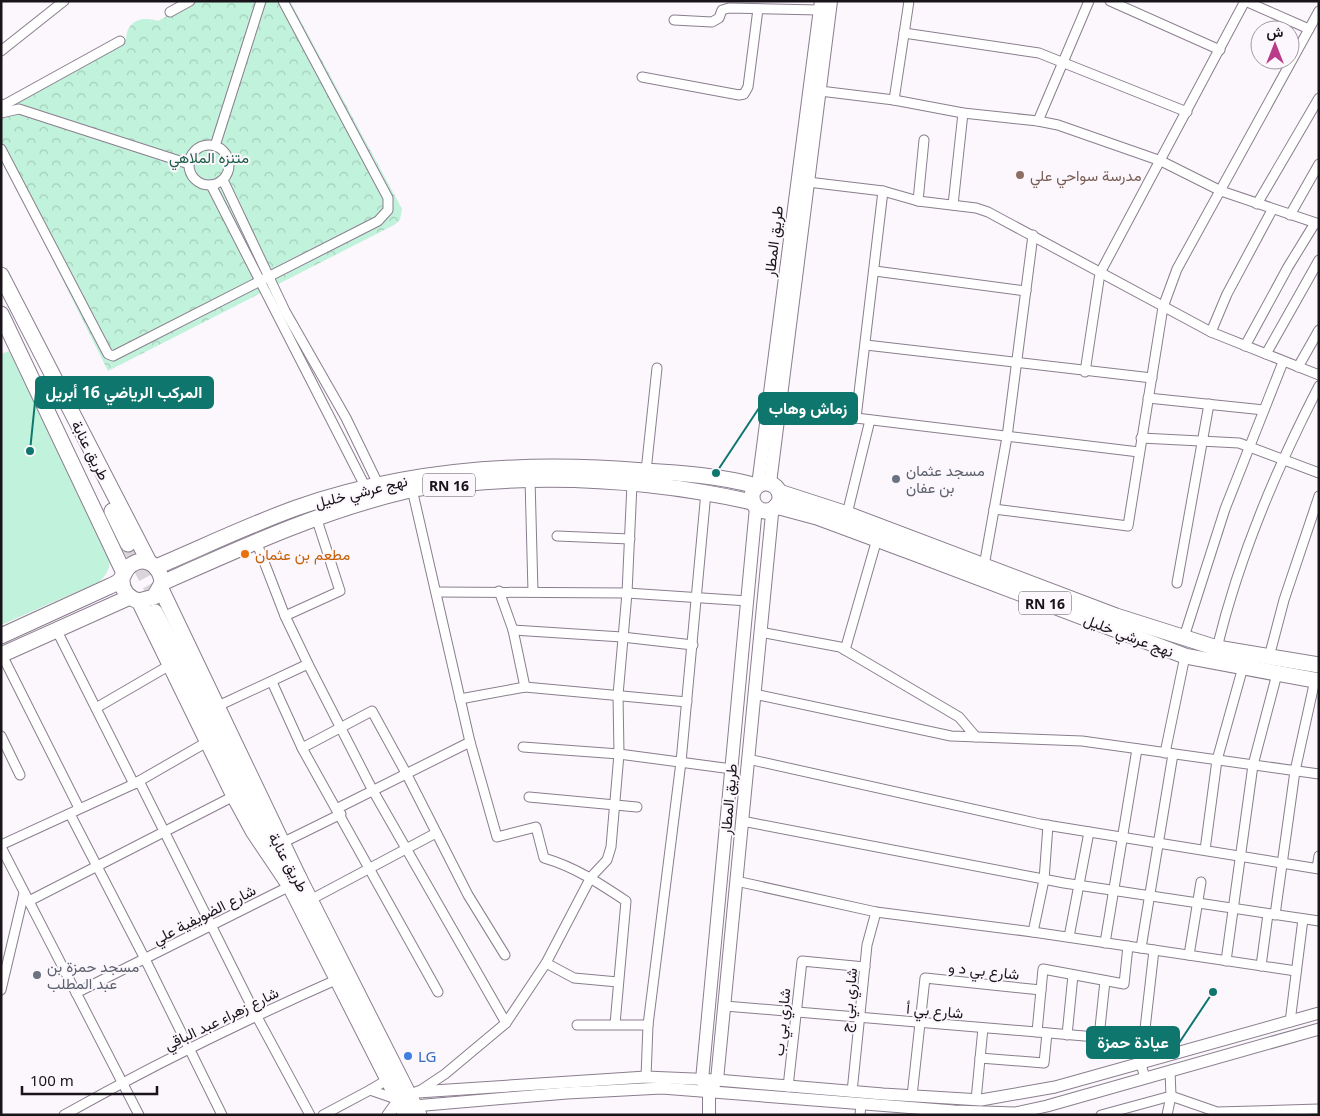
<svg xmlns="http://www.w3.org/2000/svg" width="1320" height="1116" font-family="'Noto Sans',Vazirmatn,sans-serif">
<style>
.grass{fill:#c1f2db}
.park{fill:url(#park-crowns)}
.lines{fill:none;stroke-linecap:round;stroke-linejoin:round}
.trunk-tunnel{stroke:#dad4db;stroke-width:15;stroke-dasharray:15 8;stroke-linecap:butt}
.minor-casing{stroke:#8a7e8e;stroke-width:11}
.tertiary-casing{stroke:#8a7e8e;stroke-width:13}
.secondary-casing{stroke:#8a7e8e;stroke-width:14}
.primary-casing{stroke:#8a7e8e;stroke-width:17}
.trunk-casing{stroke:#8a7e8e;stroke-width:17}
.minor{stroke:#fff;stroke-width:9}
.tertiary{stroke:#fff;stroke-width:11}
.secondary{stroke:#fff;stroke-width:12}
.primary{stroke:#fff;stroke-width:15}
.trunk{stroke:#fff;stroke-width:15}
.education-dot{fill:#8d6e63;stroke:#fcf6fd;stroke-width:2}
.worship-dot{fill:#6b7280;stroke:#fcf6fd;stroke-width:2}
.food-dot{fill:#e8710a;stroke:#fcf6fd;stroke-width:2}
.shop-dot{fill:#3f7fe0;stroke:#fcf6fd;stroke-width:2}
.labels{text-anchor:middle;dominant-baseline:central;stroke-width:4;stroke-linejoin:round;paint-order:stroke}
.shield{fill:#fcf6fd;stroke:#5c585e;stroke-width:1}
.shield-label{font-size:14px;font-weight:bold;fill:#18141a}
.park-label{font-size:15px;fill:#1a5f46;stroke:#fcf6fd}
.education-label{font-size:15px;fill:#785e54;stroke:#fcf6fd;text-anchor:start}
.street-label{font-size:15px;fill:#18141a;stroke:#fcf6fd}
.worship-label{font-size:15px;fill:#5b616d;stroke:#fcf6fd;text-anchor:start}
.food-label{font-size:15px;fill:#c56008;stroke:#fcf6fd;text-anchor:start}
.shop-label{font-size:15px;fill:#366cbe;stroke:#fcf6fd;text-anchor:start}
.leader{fill:none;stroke:#0f766e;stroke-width:2}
.callout-dot{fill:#0f766e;stroke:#fcf6fd;stroke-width:2}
.callout{fill:#0f766e;stroke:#0f766e;stroke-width:2}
.callout-label{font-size:16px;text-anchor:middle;font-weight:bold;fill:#fff}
</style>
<defs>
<pattern id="park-crowns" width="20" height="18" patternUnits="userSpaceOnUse" patternTransform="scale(1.25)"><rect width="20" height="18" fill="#c1f2db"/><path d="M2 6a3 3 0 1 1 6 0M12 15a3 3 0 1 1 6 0" fill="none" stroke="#a5cfbb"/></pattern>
</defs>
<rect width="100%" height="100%" fill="#fcf6fd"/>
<path class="grass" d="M9,351L108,547C111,562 111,571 99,582L1,625V354Z"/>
<path class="park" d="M195,1H290L402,209L400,220L394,225L108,371L1,156V104L126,39C127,20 142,16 158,21Z"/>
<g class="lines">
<path class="trunk-tunnel" d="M128,544L162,608"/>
<defs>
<g id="minor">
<path d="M1110,1L1220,50"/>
<path d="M1245,1L1309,29"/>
<path d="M170,12L190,1"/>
<path d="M674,20L712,22L719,18L722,10L729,8L819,10"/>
<path d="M904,33L1039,53L1187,112"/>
<path d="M1,51L64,1"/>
<path d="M642,77L739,95L744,94L748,87L758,9"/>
<path d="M820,91L894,100L963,113L1038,121L1058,125L1161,161L1221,191L1319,224"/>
<path d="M894,100L909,1"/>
<path d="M1,104L4,105L120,41"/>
<path d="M1,113L19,109L189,164"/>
<path d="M1038,121L1089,1"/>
<circle cx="209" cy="165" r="20"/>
<path d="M215,146L261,1"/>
<path d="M1,149L108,354L113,356L378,221L388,210V198L283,1"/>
<path d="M223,180L285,311L346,418L380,488"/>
<path d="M808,182L883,191L918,201L976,208L988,212L1211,332L1319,375"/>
<path d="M211,185L367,490"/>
<path d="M918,201L924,140"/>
<path d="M1257,204L1319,98"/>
<path d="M953,205L963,113"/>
<path d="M1290,215L1319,164"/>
<path d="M875,271L1026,291"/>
<path d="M1211,332L1227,294L1272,210"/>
<path d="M866,345L1152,378"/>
<path d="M1245,346L1288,267L1315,223"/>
<path d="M1266,354L1319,260"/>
<path d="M1298,367L1319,330"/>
<path d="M1085,372L1100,273L1245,1"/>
<path d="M1148,398L1264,410"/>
<path d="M778,411L856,418L1139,452"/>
<path d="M856,418L883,191"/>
<path d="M1141,438L1239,443L1319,473"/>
<path d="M646,471L657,368"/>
<path d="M530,479L533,592"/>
<path d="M412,489L470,742L497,837L536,827L544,858C575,867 599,883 626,901L615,1024"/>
<path d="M994,509L1128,526L1163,307L1177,269L1319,11"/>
<path d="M847,514L870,420"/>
<path d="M557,536L630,539"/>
<path d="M256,541L285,616L308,664L372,789L506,1023"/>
<path d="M984,566L1007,437L1033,235"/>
<path d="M1177,583L1209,404"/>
<path d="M499,591L513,630L525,687"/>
<path d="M437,592L627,593L748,601"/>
<path d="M285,616L340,591L316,517"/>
<path d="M513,630L622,637L693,645"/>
<path d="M57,631L134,784"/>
<path d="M760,632L840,647L959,717L976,737"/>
<path d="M1184,637L1225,509L1283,362"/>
<path d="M1217,648C1239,557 1276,469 1319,386"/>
<path d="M845,650L877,539"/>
<path d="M2,655L79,808"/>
<path d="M1269,657L1284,600L1319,496"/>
<path d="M272,682L302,748L438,992"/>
<path d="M754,694L951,736L1082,741L1319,774"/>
<path d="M460,699L525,687L687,702"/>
<path d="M218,706L308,664"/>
<path d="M96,708L170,665"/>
<path d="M1,736L20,775"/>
<path d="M523,747L619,754L732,769"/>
<path d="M302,748L372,711L406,773L468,895L505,955"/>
<path d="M1165,753L1185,656"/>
<path d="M748,759L1040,824L1319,869"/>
<path d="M139,781L256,1015L310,1115"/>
<path d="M529,797L637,807"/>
<path d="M338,808L470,742"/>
<path d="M70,814L145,959L222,1115"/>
<path d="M742,821L1064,883L1319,921"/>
<path d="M282,843L341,814"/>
<path d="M1,845L134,784L207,742"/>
<path d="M1,847L139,1115"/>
<path d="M1205,850L1217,760L1243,667"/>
<path d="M1317,868L1319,856"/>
<path d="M736,881L876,912L1033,932L1296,971"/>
<path d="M310,900L436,833"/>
<path d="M29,901L234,796"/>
<path d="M1275,915L1295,771L1315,680"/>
<path d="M1033,932L1044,880L1048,825"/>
<path d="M1069,937L1089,832"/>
<path d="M1105,943L1137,749"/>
<path d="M1141,948L1173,754"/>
<path d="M1189,955L1201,882"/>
<path d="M1226,961L1253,765L1277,674"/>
<path d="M546,963L574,978L618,982"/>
<path d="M1261,966L1268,914"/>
<path d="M1,990L24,893"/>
<path d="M76,993L290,886"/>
<path d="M725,1006L1144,1041"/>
<path d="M1290,1022L1303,919"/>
<path d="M577,1025H648"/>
<path d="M1037,1032L1043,969L1124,984L1128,946"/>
<path d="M1067,1035L1073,975"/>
<path d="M1099,1037L1105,981"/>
<path d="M980,1058L1044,1063L1047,1033"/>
<path d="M646,1077L648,1025L681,762L706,492"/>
<path d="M1145,1078L1141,1064L1154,950"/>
<path d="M387,1080L370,1090L399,1100"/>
<path d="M788,1087L802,961L865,967"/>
<path d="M418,1092L445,1074L506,1023L546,963L591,877L607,860L611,847L619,754L618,695L627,593L632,484"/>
<path d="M852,1092L867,945L876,912"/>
<path d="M912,1096L925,978L1041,990"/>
<path d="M976,1100L983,1028"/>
<path d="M64,1115C153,1065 245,1020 338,979"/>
<path d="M323,1115L370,1090"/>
<path d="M860,1115L861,1104"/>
<path d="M1101,1115L1171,1096L1217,1112L1319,1109"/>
<path d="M1167,1115L1171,1096L1170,1071"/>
</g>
<g id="tertiary">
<path d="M408,1104L414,1106L567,1093L662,1088L954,1111L1015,1113L1047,1106L1319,1029"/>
<path d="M388,1115L399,1100L418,1092L646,1077L717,1080L883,1094L981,1100L1055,1087L1319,1013"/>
</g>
<g id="secondary">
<path d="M770,483L831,1"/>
<path d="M758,485L821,1"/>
<path d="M756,507L702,1080L709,1091L717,1080L772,514L774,508"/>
<path d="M709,1115V1091"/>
</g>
<g id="primary">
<path d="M161,589L299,878L419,1115"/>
<path d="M139,601L234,796L253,831L290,886L406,1115"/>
</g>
<g id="trunk">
<path d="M1,275L149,562"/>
<path d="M1,314L124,573"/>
<circle cx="766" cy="497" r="14"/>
<path d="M779,492L847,514L1116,616L1217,648L1319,665"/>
<path d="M776,506L817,517L914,553L1185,656L1319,681"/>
<path d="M112,511L128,544"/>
<path d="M156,567C203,547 249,525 296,508C407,469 527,461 644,471C682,473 720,476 757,486"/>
<path d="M162,583C243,547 323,510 410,490C426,486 443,486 459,484C556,474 657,481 752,502"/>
<path d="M155,612L235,768L290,886"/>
<path d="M1,636L108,587C113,585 119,582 122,578C125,573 126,568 131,565C146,554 161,567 162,583L154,597L139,601C127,598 121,589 122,577"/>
<path d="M1,655L130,597"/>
<path d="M285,855L299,878"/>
</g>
</defs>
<use href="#minor" class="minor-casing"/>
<use href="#tertiary" class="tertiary-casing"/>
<use href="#secondary" class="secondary-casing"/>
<use href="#primary" class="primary-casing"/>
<use href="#trunk" class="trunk-casing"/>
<use href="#minor" class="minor"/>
<use href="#tertiary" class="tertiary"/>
<use href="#secondary" class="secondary"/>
<use href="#primary" class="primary"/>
<use href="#trunk" class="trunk"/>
</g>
<circle class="education-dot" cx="1020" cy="175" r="5"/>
<g class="worship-dot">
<circle cx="896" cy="479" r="5"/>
<circle cx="37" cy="975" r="5"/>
</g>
<circle class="food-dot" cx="245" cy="554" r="5"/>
<circle class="shop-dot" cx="408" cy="1056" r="5"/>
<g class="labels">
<g class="shield">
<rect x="423" y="473.5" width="52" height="23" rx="4"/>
<rect x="1019" y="591.5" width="52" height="23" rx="4"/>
</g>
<g class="shield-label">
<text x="449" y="485">RN 16</text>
<text x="1045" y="603">RN 16</text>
</g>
<g class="park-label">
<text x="209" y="157">متنزه الملاهي</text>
</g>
<g class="education-label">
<text x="1030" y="175">مدرسة سواحي علي</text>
</g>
<g class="street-label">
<text transform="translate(773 241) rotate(-83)">طريق المطار</text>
<text transform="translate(91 450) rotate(63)">طريق عنابة</text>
<text transform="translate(361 491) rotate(-14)">نهج عرشي خليل</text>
<text transform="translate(1129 635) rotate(21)">نهج عرشي خليل</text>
<text transform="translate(728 799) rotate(-85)">طريق المطار</text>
<text transform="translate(289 862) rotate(61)">طريق عنابة</text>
<text transform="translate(204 914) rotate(-27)">شارع الضويفية علي</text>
<text transform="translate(984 970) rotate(6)">شارع بي د و</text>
<text transform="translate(848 1000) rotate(-84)">شاري بي ج</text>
<text transform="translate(935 1010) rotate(5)">شارع بي أ</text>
<text transform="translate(221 1018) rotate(-26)">شارع زهراء عبد الباقي</text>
<text transform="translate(781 1022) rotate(-84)">شاري بي ب</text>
</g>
<g class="worship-label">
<text x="906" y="470">مسجد عثمان<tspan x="906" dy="17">بن عفان</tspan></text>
<text x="47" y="966">مسجد حمزة بن<tspan x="47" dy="17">عبد المطلب</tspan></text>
</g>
<g class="food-label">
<text x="255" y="554">مطعم بن عثمان</text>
</g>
<g class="shop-label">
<text x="418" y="1056">LG</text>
</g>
</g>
<path class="leader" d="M30 451L36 392M716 473L759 408M1213 992L1179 1043"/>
<g class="callout-dot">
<circle cx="30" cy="451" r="5"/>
<circle cx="716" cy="473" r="5"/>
<circle cx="1213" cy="992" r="5"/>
</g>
<g class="callout">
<rect x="36" y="377" width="177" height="31" rx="5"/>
<rect x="759" y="393" width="98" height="31" rx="5"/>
<rect x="1087" y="1027" width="92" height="31" rx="5"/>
</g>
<g class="callout-label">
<text x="124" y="398">المركب الرياضي 16 أبريل</text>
<text x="808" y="414">زماش وهاب</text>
<text x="1133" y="1048">عيادة حمزة</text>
</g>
<rect width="1320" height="1116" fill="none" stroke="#18141a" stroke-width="5"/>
<g transform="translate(1275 45)"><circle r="24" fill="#fcf6fd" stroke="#a19ca2"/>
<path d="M0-4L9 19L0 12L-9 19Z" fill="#b93b89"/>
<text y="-8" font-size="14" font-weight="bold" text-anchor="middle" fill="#18141a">ش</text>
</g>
<path d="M22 1086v8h135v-8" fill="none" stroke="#18141a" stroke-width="2.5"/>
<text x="30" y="1086" font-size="15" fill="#18141a" stroke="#fcf6fd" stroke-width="4" paint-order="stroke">100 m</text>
</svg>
